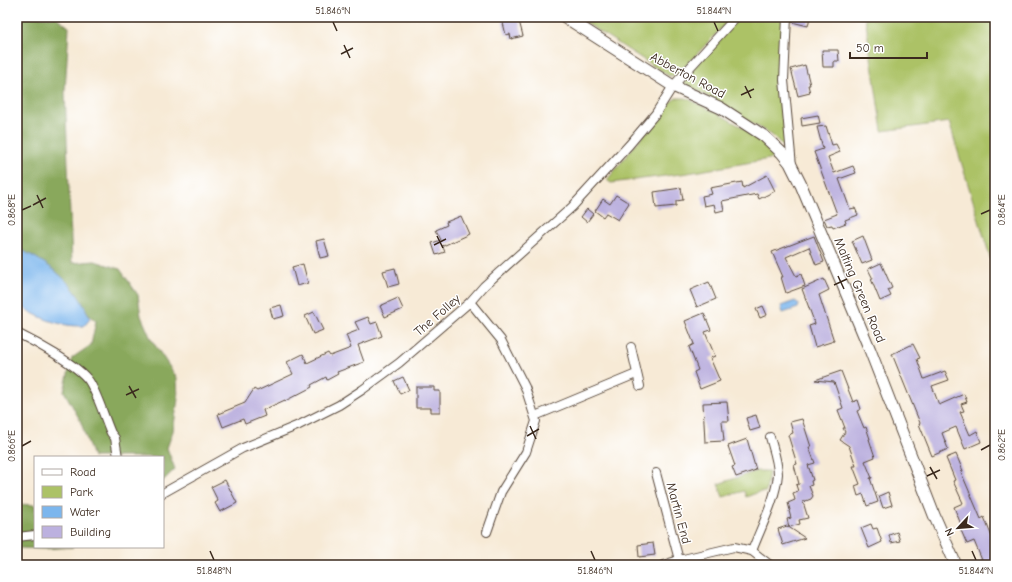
<svg xmlns="http://www.w3.org/2000/svg" width="1012" height="582" font-family="'Comic Neue',sans-serif">
<style>
.green{fill:#acc266;stroke:#747642}
.forest{fill:#89a85b;stroke:#62693c}
.water{fill:#7cb6ed;stroke:#5c7086}
.building{fill:#bcb1df}
.lines{fill:none;stroke-linecap:round;stroke-linejoin:round}
.street-casing{stroke:#57473a;stroke-width:10}
.secondary-casing{stroke:#57473a;stroke-width:13}
.street{stroke:#fff;stroke-width:8}
.secondary{stroke:#fff;stroke-width:11}
.ticks{fill:none;stroke:#3b2a1e;stroke-width:1.5}
.labels{text-anchor:middle;dominant-baseline:central;stroke-width:3;stroke-linejoin:round;paint-order:stroke}
.street-label{font-size:13px;fill:#3b2a1e;stroke:#fff}
.neatline{fill:none;stroke:#3b2a1e;stroke-width:1.5}
.ticks-label{font-size:10px;text-anchor:middle;fill:#3b2a1e}
</style>
<rect width="100%" height="100%" fill="#fff"/>
<filter id="ink" filterUnits="userSpaceOnUse"><feTurbulence type="fractalNoise" baseFrequency=".025" numOctaves="2"/><feDisplacementMap in="SourceGraphic" scale="8" xChannelSelector="R" yChannelSelector="G"/><feConvolveMatrix kernelMatrix="1 2 1 2 8 2 1 2 1" color-interpolation-filters="sRGB"/></filter>
<filter id="wash" filterUnits="userSpaceOnUse"><feTurbulence type="fractalNoise" baseFrequency=".012" numOctaves="4" result="noise"/><feDisplacementMap in="SourceGraphic" scale="16" xChannelSelector="R" yChannelSelector="G"/><feGaussianBlur stdDeviation="0.9" result="paint"/><feColorMatrix in="noise" values="0 0 0 0 0 0 0 0 0 0 0 0 0 0 0 0 0 1.4 0 .05"/><feComposite in="paint" operator="in"/></filter>
<g filter="url(#wash)">
<rect width="100%" height="100%" fill="#f7ead6"/>
<g class="green">
<path d="M577,17H732L677,75L669,76Z"/>
<path d="M740,17H784L779,91L786,143L784,147L772,135L684,83V80L687,75Z"/>
<path d="M865,17H995V273L949,122L882,131Z"/>
<path d="M676,98H686L717,113L758,136L781,157L688,173L611,183L607,180L668,104Z"/>
<path d="M757,471H769L766,492H759L746,497L744,491L723,497L718,484Z"/>
</g>
<g class="forest">
<path d="M17,17H56L69,27L65,91L72,263L95,261L120,269L138,295L141,316L151,339L177,378L178,399L173,431L167,448L175,469L163,481V457H93L80,420L64,391L72,358L91,345L96,321L17,257Z"/>
<path d="M17,504L35,505V547H73L44,549L17,548Z"/>
</g>
<g class="water">
<path d="M17,248C50,263 77,284 90,319L84,326C61,327 36,318 17,303Z"/>
<path d="M795,301L799,304L798,308L783,313L781,306Z"/>
</g>
<g id="blocks">
<g class="building">
<path d="M509,17H518L523,36L511,39L510,34L506,35L502,19Z"/>
<path d="M792,17H810L808,26L792,22Z"/>
<path d="M822,50H838L839,61H834V67H823Z"/>
<path d="M805,65L810,85H808L810,93L798,96L791,69Z"/>
<path d="M818,115L820,123L802,126L801,118Z"/>
<path d="M826,126L832,145L836,144L840,152L828,157L834,173L853,166L856,173L839,179L850,209L855,208L858,215L845,220L846,223L833,228L832,225L827,226L824,219L837,214L814,152L823,149L817,127Z"/>
<path d="M767,175L775,191L759,199L757,194L722,201L724,210L716,212L714,204L704,206L702,196L712,194L710,188L742,182L743,188Z"/>
<path d="M681,188L683,200L676,201V206L656,208L654,192Z"/>
<path d="M616,195L629,203L618,220L606,213L603,217L595,211L603,199L610,204Z"/>
<path d="M587,209L593,214L587,222L581,217Z"/>
<path d="M461,216L469,234L443,246L442,245L445,252L436,255L432,243L441,240L436,230L447,225L446,222Z"/>
<path d="M814,236L824,262L816,265L809,247L786,257L796,276L801,274L805,286L786,293L781,277H783L772,252Z"/>
<path d="M863,236L872,260L862,264L852,241Z"/>
<path d="M324,239L329,256L320,258L316,241Z"/>
<path d="M881,263L892,288L888,290L891,296L880,301L871,279H873L868,269Z"/>
<path d="M303,264L308,283L297,286L292,267Z"/>
<path d="M395,268L399,284L388,287L383,271Z"/>
<path d="M824,279L829,290L819,295L834,341L815,347L809,326L815,324L802,289Z"/>
<path d="M709,282L716,299L697,307L690,290Z"/>
<path d="M398,298L403,309L385,317L380,306Z"/>
<path d="M281,305L284,316L273,319L270,308Z"/>
<path d="M763,306L767,315L760,318L756,309Z"/>
<path d="M314,312L323,330L313,334L305,316Z"/>
<path d="M704,313L711,330L705,332L715,356L710,358L720,381L700,389L694,372L698,370L689,347L694,344L685,321Z"/>
<path d="M368,317L371,324L377,322L382,336L358,345L364,362L337,372L338,374L327,380L326,377L311,385L312,387L285,401V400L263,410L265,416L245,424L243,419L223,427L218,414L245,403L254,389L257,391L293,374L287,362L303,354L307,363L328,353L330,356L351,348L346,335L359,330L355,322Z"/>
<path d="M913,344L920,358L917,359L924,379L945,371L949,380L932,386L939,405L964,394L967,402L961,404L964,411L960,412L970,435L977,431L981,442L965,449L956,427L942,433L948,449L932,456L919,424L920,423L892,354Z"/>
<path d="M841,371L853,402L858,400L861,409L857,411L864,428L866,427L870,439H869L875,457L865,461L872,478H870L878,502L867,506L863,494L858,496L855,486L860,484L853,466H856L849,446L840,440L845,432L843,428H845L838,410L843,408L834,382L815,380Z"/>
<path d="M403,377L409,390L400,394L394,381Z"/>
<path d="M416,387H434V391H440V412H431V408H416Z"/>
<path d="M727,402L729,421H722L724,441L705,442L703,403Z"/>
<path d="M756,415L760,428L750,431L746,418Z"/>
<path d="M802,419L811,447H809L815,463L808,465L813,480L811,481L812,485L809,486L813,496L811,499L803,502L808,518L799,520L800,524L789,527L787,519L791,518L789,511L790,510L788,503L795,500L793,493L798,491L796,485L799,484L794,465L797,464L788,435L793,433L790,422Z"/>
<path d="M747,439L756,470L736,477L732,467L735,466L728,446Z"/>
<path d="M956,454L963,471L961,472L981,519L984,517L992,537L995,536V565H984L974,541L967,544L960,528L962,527L954,507L963,503L953,481L955,480L946,458Z"/>
<path d="M225,480L237,503L220,512L215,503L218,501L211,487Z"/>
<path d="M888,492L892,505L883,508L879,496Z"/>
<path d="M871,524L873,529L877,528L882,542L869,548L861,528Z"/>
<path d="M787,526L805,538L783,545L778,529Z"/>
<path d="M897,532L900,541L891,543L889,535Z"/>
<path d="M653,543L655,555L639,557L638,545Z"/>
</g>
</g>
</g>
<g filter="url(#ink)">
<use href="#blocks" fill-opacity="0" stroke="#57473a" stroke-width="1"/>
<g class="lines">
<defs>
<g id="street">
<path d="M787,17L784,80L792,166"/>
<path d="M470,302L501,340L525,387L536,421L526,452L501,492L487,532"/>
<path d="M17,333C35,342 78,365 89,381C98,395 104,417 111,433L115,438L118,457"/>
<path d="M631,347L640,386"/>
<path d="M535,416L636,374"/>
<path d="M656,473L679,560"/>
<path d="M163,493L243,448L299,425L339,405L362,390L399,363L470,302L484,286L572,207L629,145L656,113L673,86L736,17"/>
<path d="M17,537L35,535"/>
<path d="M752,551C761,527 776,499 778,474C778,462 773,448 770,437"/>
<path d="M663,565L679,560L734,547L752,551L770,565"/>
</g>
<path id="secondary" d="M565,17L673,86L721,108L764,136L782,153L790,163L801,185L870,350L934,515L956,565"/>
</defs>
<use href="#street" class="street-casing"/>
<use href="#secondary" class="secondary-casing"/>
<use href="#street" class="street"/>
<use href="#secondary" class="secondary"/>
</g>
</g>
<path class="ticks" d="M333,22L337,31M714,22L718,31M344,45L350,58M341,54L353,48M745,86L751,98M741,95L754,89M37,195L43,208M33,205L46,198M22,210L31,206M981,214L990,210M437,236L443,248M434,245L446,239M838,276L844,289M834,285L847,279M129,386L136,398M126,395L139,389M530,426L536,439M527,436L539,429M22,446L31,441M981,450L990,445M930,467L937,479M927,476L940,470M210,551L214,560M591,551L595,560M972,551L976,560"/>
<g class="labels">
<g class="street-label">
<text transform="translate(688 75) rotate(28)">Abberton Road</text>
<text transform="translate(860 290) rotate(67)">Malting Green Road</text>
<text transform="translate(437 315) rotate(-41)">The Folley</text>
<text transform="translate(679 513) rotate(75)">Martin End</text>
</g>
</g>
<rect width="1012" height="582" fill="none" stroke="#fff" stroke-width="44"/>
<rect x="34" y="456" width="130" height="92" fill="#ffffff" stroke="#b1aaa5"/>
<rect x="42" y="469" width="20" height="6" fill="#ffffff" stroke="#b1aaa5"/>
<text x="70" y="476" font-size="12" fill="#3b2a1e">Road</text>
<rect x="42" y="486" width="20" height="12" fill="#acc266" stroke="#b1aaa5"/>
<text x="70" y="496" font-size="12" fill="#3b2a1e">Park</text>
<rect x="42" y="506" width="20" height="12" fill="#7cb6ed" stroke="#b1aaa5"/>
<text x="70" y="516" font-size="12" fill="#3b2a1e">Water</text>
<rect x="42" y="526" width="20" height="12" fill="#bcb1df" stroke="#b1aaa5"/>
<text x="70" y="536" font-size="12" fill="#3b2a1e">Building</text>
<g transform="translate(958 528) rotate(244)" stroke="#ffffff" stroke-width="3" paint-order="stroke">
<path d="M0-3L7 15L0 10L-7 15Z" fill="#3b2a1e"/>
<text y="-6" font-size="11" font-weight="bold" text-anchor="middle" fill="#3b2a1e">N</text>
</g>
<path d="M850 52v6h77v-6" fill="none" stroke="#3b2a1e" stroke-width="2"/>
<text x="856" y="52" font-size="12" fill="#3b2a1e" stroke="#ffffff" stroke-width="3" paint-order="stroke">50 m</text>
<rect x="22" y="22" width="968" height="538" class="neatline"/>
<g class="ticks-label">
<text x="333" y="14">51.846°N</text>
<text x="714" y="14">51.844°N</text>
<text transform="translate(1001 210) rotate(-90)" y="4">0.864°E</text>
<text transform="translate(11 210) rotate(-90)" y="4">0.868°E</text>
<text transform="translate(1001 445) rotate(-90)" y="4">0.862°E</text>
<text transform="translate(11 446) rotate(-90)" y="4">0.866°E</text>
<text x="214" y="574">51.848°N</text>
<text x="595" y="574">51.846°N</text>
<text x="976" y="574">51.844°N</text>
</g>
</svg>
